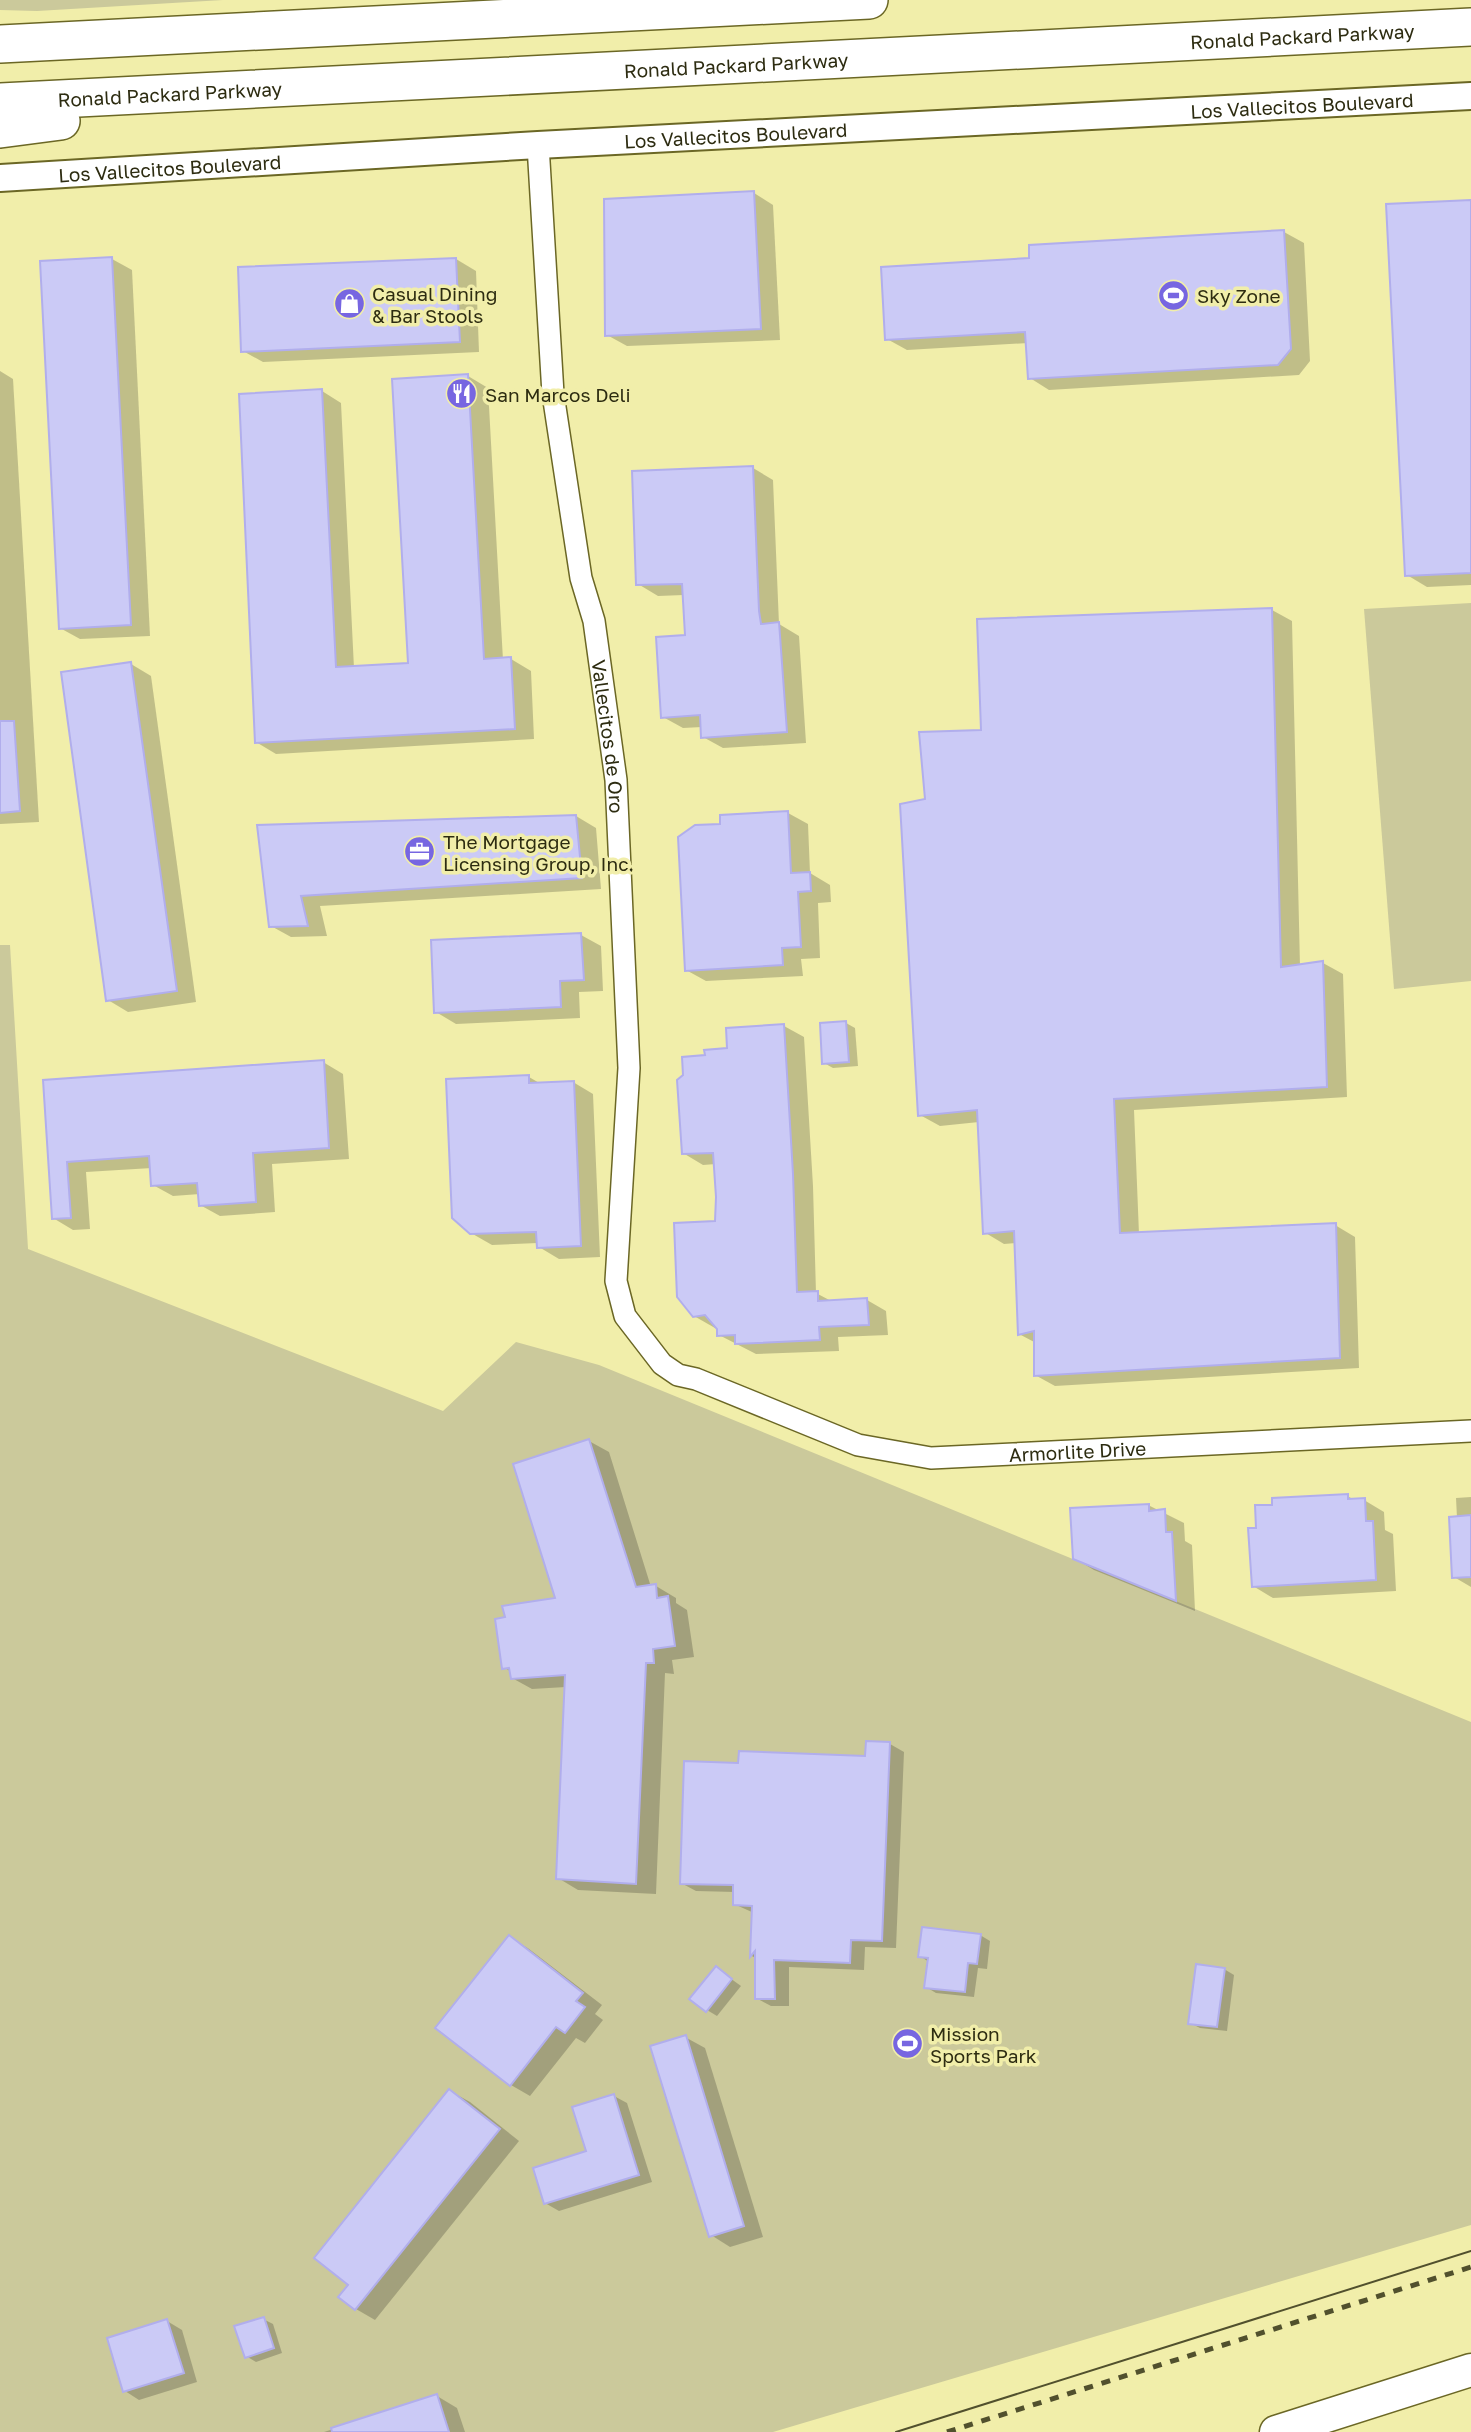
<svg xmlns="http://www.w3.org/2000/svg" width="1471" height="2432" font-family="'Golos Text',sans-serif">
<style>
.green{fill:#cbc99b}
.shadow{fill:#0003}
.building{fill:#cbcaf6;stroke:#b1aeec;stroke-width:2}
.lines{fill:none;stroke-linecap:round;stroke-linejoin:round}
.minor-casing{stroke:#6b6725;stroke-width:24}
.tertiary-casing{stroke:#6b6725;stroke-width:30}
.primary-casing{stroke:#6b6725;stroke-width:35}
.motorway-casing{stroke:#6b6725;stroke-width:40}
.minor{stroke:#fff;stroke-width:21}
.tertiary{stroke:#fff;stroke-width:26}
.primary{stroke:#fff;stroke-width:32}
.motorway{stroke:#fff;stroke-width:37}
.tram{stroke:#51502d;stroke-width:2}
.rail{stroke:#51502d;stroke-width:5;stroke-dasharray:9 9;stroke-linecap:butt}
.labels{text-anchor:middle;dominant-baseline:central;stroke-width:7;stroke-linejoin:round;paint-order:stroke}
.street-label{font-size:19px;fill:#2d2c11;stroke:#f1eeaa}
.poi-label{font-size:19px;fill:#2d2c11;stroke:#f1eeaa;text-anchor:start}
</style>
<rect width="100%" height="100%" fill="#f1eeaa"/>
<g class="green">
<path d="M0,0H223L37,11L0,10Z"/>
<path d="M1471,603V981L1394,989L1364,609Z"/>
<path d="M0,945H10L28,1249L443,1411L516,1342L599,1365L1471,1722V2225L773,2432H0Z"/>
</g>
<g class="shadow">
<path d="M754,193L773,205L780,340L627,346L607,335Z"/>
<path d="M1471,202V585L1427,587L1407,575Z"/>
<path d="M1284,232L1304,243L1310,361L1299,375L1049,390L1030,378L1028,343L907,350L887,339L1031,260Z"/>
<path d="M112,259L132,270L150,636L80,639L60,628Z"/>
<path d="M456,259L476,271L479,352L263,362L243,351Z"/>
<path d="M0,371L13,379L39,822L0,824Z"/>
<path d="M468,376L488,388L503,660L511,659L531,671L534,739L276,754L256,742L322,391L341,403L354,668L409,665Z"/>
<path d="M753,468L773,480L779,624L799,636L806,743L723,748L703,737L702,727L683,728L663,717L687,637L684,595L658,596L638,584Z"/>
<path d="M1272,610L1292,621L1300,966L1323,963L1343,974L1347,1097L1134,1110L1139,1234L1335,1225L1355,1237L1359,1368L1055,1386L1035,1375L1036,1343L1019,1334L1016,1243L1004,1244L984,1232L979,1122L940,1126L920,1115L926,801L983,732L979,621Z"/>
<path d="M131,664L151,676L196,1002L128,1012L108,1000Z"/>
<path d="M788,813L808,824L810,873L830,885L831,902L818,903L820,958L801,959L803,976L706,981L686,970L722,825Z"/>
<path d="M576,816L596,828L601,889L320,906L327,936L291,937L271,926L259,827Z"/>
<path d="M581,935L601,946L603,991L579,992L580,1018L456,1024L436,1012Z"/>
<path d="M846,1023L855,1028L858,1066L833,1068L824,1063Z"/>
<path d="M784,1026L804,1037L813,1186L816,1293L833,1302L867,1300L886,1311L888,1335L838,1337L839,1351L756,1354L719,1335L718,1327L715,1328L694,1316L717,1223L716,1164L703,1165L683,1153L707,1057L729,1050Z"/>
<path d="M323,1062L343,1074L349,1159L272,1164L275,1212L220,1216L200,1205V1194L173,1196L153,1185L152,1168L86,1172L90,1229L73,1230L53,1218L44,1081Z"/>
<path d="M529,1077L541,1084L573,1082L593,1094L600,1257L559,1259L539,1247L538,1243L492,1245L471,1233Z"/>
<path d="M589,1441L609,1452L651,1587L656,1586L676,1598V1603L687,1610L694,1657L672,1660L674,1674L665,1673L656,1894L578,1890L558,1878L566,1687L532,1689L512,1678L511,1672L504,1667L557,1600Z"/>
<path d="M1347,1496L1355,1500H1364L1384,1512L1385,1530L1393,1534L1396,1591L1273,1598L1253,1586Z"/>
<path d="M1471,1497V1587L1454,1577L1457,1518L1456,1498Z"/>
<path d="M1148,1505L1184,1523L1185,1541L1192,1545L1195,1611L1094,1570L1074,1558Z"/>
<path d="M890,1744L904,1752L896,1948L865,1947L864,1970L789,1967V2006H771L756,1998L757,1959L752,1956L754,1913L734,1904L735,1892L696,1891L681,1883L740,1765L867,1758Z"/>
<path d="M980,1935L990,1941L987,1969L978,1968L974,1997L936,1993L926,1987L929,1962L920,1956Z"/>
<path d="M510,1937L529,1949L602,2005L595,2014L603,2020L585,2043L576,2038L530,2096L511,2085Z"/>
<path d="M716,1968L741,1986L717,2016L707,2010Z"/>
<path d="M1224,1969L1234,1975L1227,2031L1200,2028L1190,2023Z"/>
<path d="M685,2037L705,2048L763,2237L730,2247L711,2235Z"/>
<path d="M450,2091L470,2102L519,2141L375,2320L356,2309Z"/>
<path d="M614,2096L627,2103L652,2182L559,2211L545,2203L588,2153Z"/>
<path d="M263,2319L273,2324L282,2353L256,2362L246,2356Z"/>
<path d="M167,2321L182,2330L197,2382L139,2400L125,2391Z"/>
<path d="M437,2396L457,2408L465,2432H324Z"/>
</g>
<g class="building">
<path d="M754,191L761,329L605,336L604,199Z"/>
<path d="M1471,200V573L1405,576L1386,204Z"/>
<path d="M1284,230L1291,349L1278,365L1028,379L1025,332L885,340L881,267L1029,258V245Z"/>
<path d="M112,257L131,625L59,629L40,261Z"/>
<path d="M456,258L460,342L241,352L238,267Z"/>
<path d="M468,374L484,659L511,657L515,729L255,743L239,394L322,389L336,667L408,663L392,379Z"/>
<path d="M753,466L759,611L761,624L779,622L787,732L701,738L700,715L661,718L656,637L685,635L682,584L636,585L632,471Z"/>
<path d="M1272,608L1281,967L1323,961L1327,1087L1114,1099L1120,1233L1336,1223L1340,1358L1034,1376V1331L1018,1335L1014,1231L983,1234L977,1110L918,1116L900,804L925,799L919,732L981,730L977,619Z"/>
<path d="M131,662L177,991L106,1001L61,672Z"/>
<path d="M0,721H14L20,811L0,813Z"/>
<path d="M788,811L791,873L810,872L811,891L798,892L801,947L782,948L783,965L685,971L678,837L695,825L720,824V815Z"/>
<path d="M576,815L582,878L301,896L308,926L269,927L257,825Z"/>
<path d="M581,933L584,980L560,981L561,1007L434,1013L431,940Z"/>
<path d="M846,1021L849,1062L822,1064L820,1023Z"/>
<path d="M784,1024L793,1174L797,1292L818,1291V1301L867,1298L869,1325L819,1327L820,1340L735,1344V1335L717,1336V1329L705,1315L693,1317L677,1297L674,1223L715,1221L716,1197L713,1153L682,1154L677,1080L683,1075L682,1057L705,1055L704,1050L727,1048L726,1028Z"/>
<path d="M324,1060L329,1148L253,1153L256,1202L199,1206L197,1183L151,1186L149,1156L67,1162L71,1218L52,1219L43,1080Z"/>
<path d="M529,1075V1083L574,1081L581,1246L537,1248L536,1232L470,1234L452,1218L446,1079Z"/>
<path d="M589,1439L636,1587L656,1584L657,1598L668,1596L675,1646L653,1649L654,1663H646L636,1884L556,1879L565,1675L511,1679L509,1668L502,1669L495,1619L505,1617L502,1606L555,1598L513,1464Z"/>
<path d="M1348,1494V1499L1365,1498L1366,1521H1373L1376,1580L1252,1587L1248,1528H1256L1255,1505H1272V1498Z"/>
<path d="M1149,1504V1511L1165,1509L1166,1532H1172L1176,1601L1073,1559L1070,1508Z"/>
<path d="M1471,1515V1577L1452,1578L1449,1517Z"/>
<path d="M866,1741L890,1742L882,1941L851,1940L850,1963L774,1960L775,1999H755V1951L750,1957L752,1906L733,1905V1885L680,1884L684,1761L738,1763L739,1751L865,1756Z"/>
<path d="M922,1927L981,1934L977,1964L968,1963L965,1992L924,1988L928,1958L918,1957Z"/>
<path d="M509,1935L583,1993L576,2001L585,2007L565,2033L556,2027L510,2086L435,2028Z"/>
<path d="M1196,1964L1225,1968L1217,2027L1188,2024Z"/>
<path d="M716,1966L732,1979L706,2012L689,1999Z"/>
<path d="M686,2035L744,2226L709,2237L650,2046Z"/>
<path d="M449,2089L500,2129L355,2310L338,2297L348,2285L314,2258Z"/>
<path d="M614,2094L639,2175L544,2204L533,2168L586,2151L572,2107Z"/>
<path d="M264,2317L274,2348L245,2358L234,2326Z"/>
<path d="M167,2319L184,2373L123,2392L107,2338Z"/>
<path d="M437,2394L449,2432H332L331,2428Z"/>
</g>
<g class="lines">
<defs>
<g id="minor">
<path id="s1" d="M538,145L553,394L581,578L594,621L616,780L629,1068L616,1281L625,1316L662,1364L678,1375L696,1379L858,1445L931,1458L1471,1431"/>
</g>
<g id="tertiary">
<path id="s2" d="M0,178L538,145L1471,96"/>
</g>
<path id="primary" d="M1276,2432L1471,2370"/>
<g id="motorway">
<path d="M0,44L869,0"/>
<path id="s3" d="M0,102L1471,27"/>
<path d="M0,129L61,121"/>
</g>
</defs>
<use href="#minor" class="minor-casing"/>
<use href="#tertiary" class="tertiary-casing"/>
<use href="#primary" class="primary-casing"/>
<use href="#motorway" class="motorway-casing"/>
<use href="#minor" class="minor"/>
<use href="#tertiary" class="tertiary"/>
<use href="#primary" class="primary"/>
<use href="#motorway" class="motorway"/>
<path class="tram" d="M896,2432L1471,2251"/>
<path class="rail" d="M947,2432L1471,2267"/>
</g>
<defs>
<symbol id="stadium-disc" viewBox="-11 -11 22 22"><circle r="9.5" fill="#7766e1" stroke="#f1eeaa"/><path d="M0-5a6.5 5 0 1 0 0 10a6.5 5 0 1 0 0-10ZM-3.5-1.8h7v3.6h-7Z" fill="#fff"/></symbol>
<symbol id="shop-disc" viewBox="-11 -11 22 22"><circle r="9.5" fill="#7766e1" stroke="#f1eeaa"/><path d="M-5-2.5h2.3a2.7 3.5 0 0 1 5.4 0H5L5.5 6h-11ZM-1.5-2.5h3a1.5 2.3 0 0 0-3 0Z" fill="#fff"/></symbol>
<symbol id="restaurant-disc" viewBox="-11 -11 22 22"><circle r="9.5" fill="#7766e1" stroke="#f1eeaa"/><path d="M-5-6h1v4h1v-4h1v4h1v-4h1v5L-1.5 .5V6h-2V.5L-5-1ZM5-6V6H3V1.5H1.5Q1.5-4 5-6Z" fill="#fff"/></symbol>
<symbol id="office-disc" viewBox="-11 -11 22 22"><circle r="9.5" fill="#7766e1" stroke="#f1eeaa"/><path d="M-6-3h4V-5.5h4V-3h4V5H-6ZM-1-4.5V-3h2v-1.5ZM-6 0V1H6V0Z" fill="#fff"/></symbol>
</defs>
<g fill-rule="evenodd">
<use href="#stadium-disc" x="1156" y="278" width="35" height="35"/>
<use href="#shop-disc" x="332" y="286" width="35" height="35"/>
<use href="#restaurant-disc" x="444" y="376" width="35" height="35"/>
<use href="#office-disc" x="402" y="834" width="35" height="35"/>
<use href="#stadium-disc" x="890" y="2026" width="35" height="35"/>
</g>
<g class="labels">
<g class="street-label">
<text stroke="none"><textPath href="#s3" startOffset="1304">Ronald Packard Parkway</textPath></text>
<text stroke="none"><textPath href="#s3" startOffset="737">Ronald Packard Parkway</textPath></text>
<text stroke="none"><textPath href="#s3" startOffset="170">Ronald Packard Parkway</textPath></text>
<text stroke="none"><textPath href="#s2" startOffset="1304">Los Vallecitos Boulevard</textPath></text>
<text stroke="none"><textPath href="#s2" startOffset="737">Los Vallecitos Boulevard</textPath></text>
<text stroke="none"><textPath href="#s2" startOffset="170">Los Vallecitos Boulevard</textPath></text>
<text stroke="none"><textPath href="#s1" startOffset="597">Vallecitos de Oro</textPath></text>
<text stroke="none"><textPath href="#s1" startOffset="1673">Armorlite Drive</textPath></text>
</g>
<g class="poi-label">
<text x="372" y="293">Casual Dining<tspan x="372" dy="22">&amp; Bar Stools</tspan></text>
<text x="1197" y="295">Sky Zone</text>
<text x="485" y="394">San Marcos Deli</text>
<text x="443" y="841">The Mortgage<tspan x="443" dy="22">Licensing Group, Inc.</tspan></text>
<text x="930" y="2033">Mission<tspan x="930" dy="22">Sports Park</tspan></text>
</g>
</g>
</svg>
